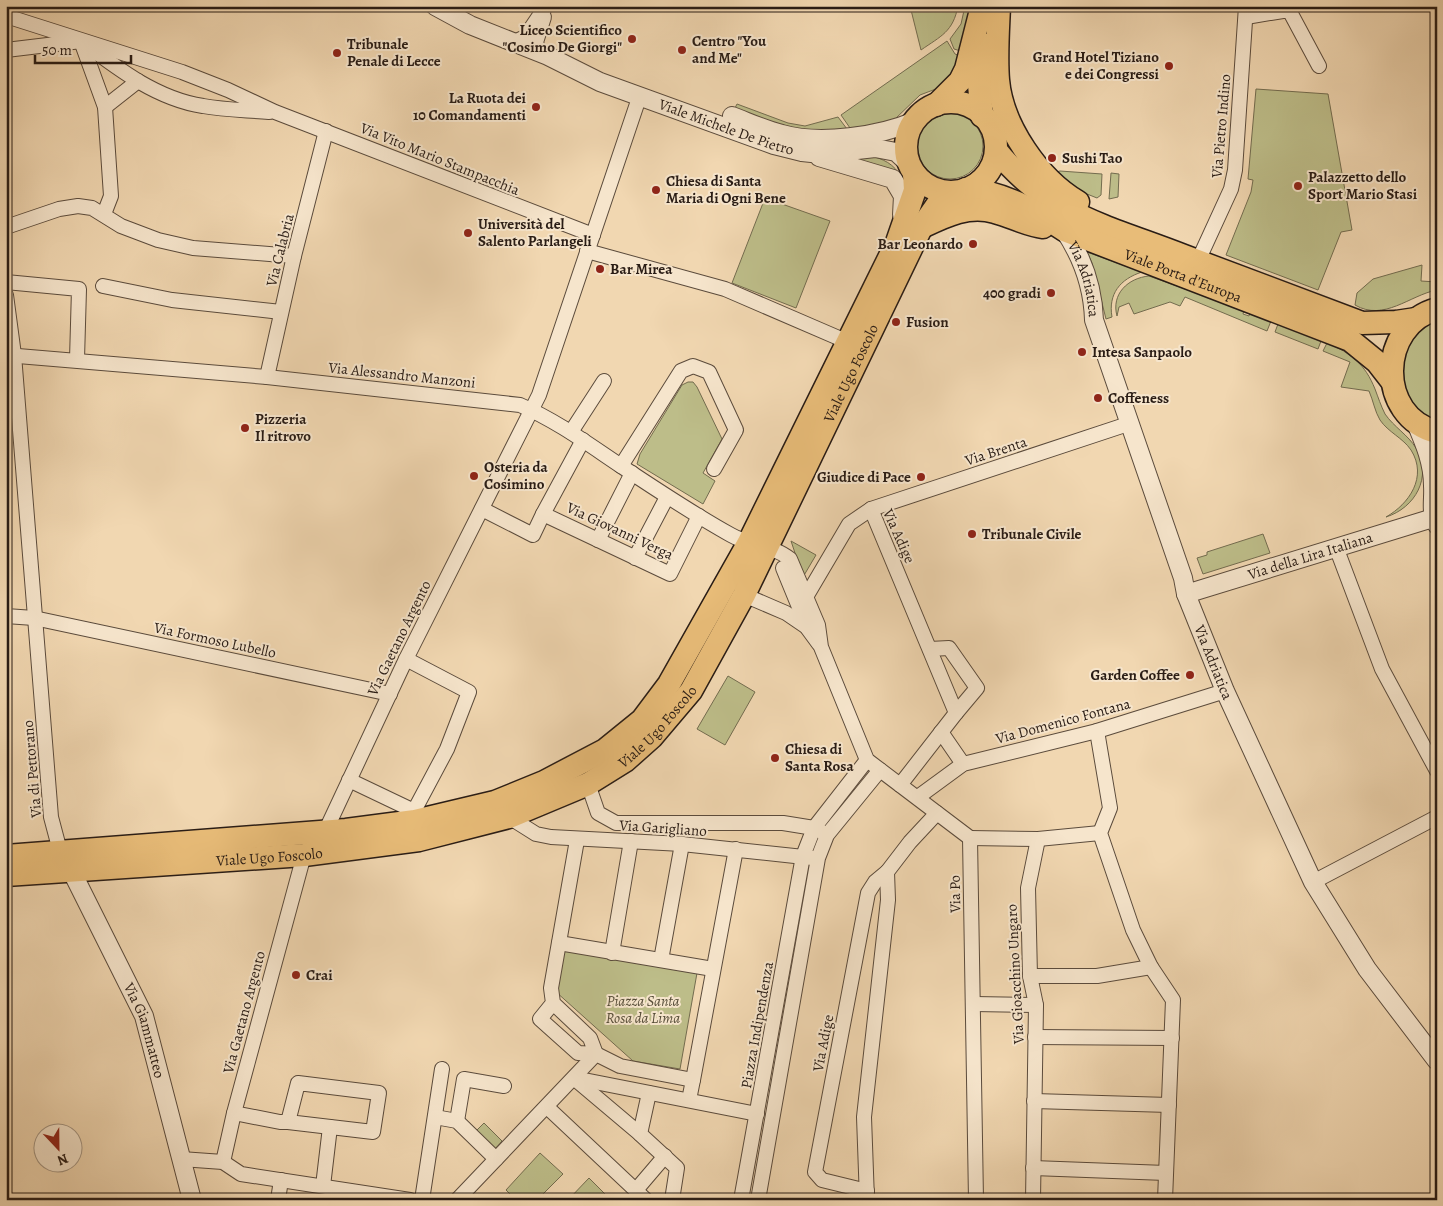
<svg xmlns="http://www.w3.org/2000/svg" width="1443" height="1206" font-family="Alegreya,serif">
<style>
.green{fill:#bdbd89;stroke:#736c4f}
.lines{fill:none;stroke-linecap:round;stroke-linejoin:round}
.minor-casing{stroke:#5b4b3c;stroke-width:16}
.tertiary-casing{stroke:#5b4b3c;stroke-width:20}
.primary-casing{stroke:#291c15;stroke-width:25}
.minor{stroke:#f6e5cc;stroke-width:14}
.tertiary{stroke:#f6e5cc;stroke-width:18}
.primary{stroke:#e8bc78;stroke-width:22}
.poi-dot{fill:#8f2418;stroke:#f6e5cc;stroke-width:2}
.labels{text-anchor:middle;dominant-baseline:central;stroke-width:4;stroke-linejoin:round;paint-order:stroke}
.poi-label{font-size:15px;font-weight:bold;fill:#291c15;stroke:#f6e5cc;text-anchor:start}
.street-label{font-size:15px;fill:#291c15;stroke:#f6e5cc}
.park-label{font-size:15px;font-style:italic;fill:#554c38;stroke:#f6e5cc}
</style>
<rect width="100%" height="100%" fill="#f1d7b1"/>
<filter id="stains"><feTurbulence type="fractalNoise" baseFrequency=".004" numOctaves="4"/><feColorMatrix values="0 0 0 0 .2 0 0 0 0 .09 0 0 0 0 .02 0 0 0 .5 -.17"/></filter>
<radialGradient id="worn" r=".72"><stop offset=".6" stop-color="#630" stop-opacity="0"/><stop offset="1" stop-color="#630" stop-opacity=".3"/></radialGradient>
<g class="green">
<path d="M910,6H958C953,32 941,36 921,50Z"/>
<path d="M965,6H973L964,52L954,49L950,39L961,24Z"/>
<path d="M947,41L955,54L963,57L949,84L920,95L894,120L884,124L850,128L841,115Z"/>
<path d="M1256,89L1328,94L1352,230L1341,232L1318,290L1226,255L1251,192L1253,180L1248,179Z"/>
<path d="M737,104L788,123L805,126L838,117L847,129L804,133L734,110Z"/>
<circle cx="950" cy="146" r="33"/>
<path d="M872,156C889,161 897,167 904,183L863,165L860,157Z"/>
<path d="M1060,171L1102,174L1101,195L1097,198L1077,190L1056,172Z"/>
<path d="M1111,173L1119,174L1118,197L1109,199Z"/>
<path d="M765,198L830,221L796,308L732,283Z"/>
<path d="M1087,252L1142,272C1120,279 1108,294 1112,317L1106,319L1092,263Z"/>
<path d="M1422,265L1421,281L1437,282V290C1410,295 1384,322 1355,305L1357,293L1373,279Z"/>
<path d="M1149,276L1244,310L1243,314L1249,316L1250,313L1271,321L1267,331L1185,297L1180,306L1170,302L1134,314L1129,303L1119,307L1117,316C1111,294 1128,278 1149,276Z"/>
<path d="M1437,316V423L1425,418L1403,395L1402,347Z"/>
<path d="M1278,324L1321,341L1318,349L1275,332Z"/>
<path d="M1327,343C1351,353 1365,364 1375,389C1378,397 1381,406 1385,414C1394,427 1408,435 1416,448C1433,477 1415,508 1386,517C1409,504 1428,477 1411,450C1403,438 1388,432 1380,420C1375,412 1373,400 1369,391L1341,387L1350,362L1323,351Z"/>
<path d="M688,382H693L697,387L722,439L703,473L715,481L703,504L637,464L640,454L682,385Z"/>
<path d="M6,407H8L10,445H6Z"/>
<path d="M1263,534L1270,553L1203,574L1197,558L1207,555V552Z"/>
<path d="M791,541L816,555L803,577Z"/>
<path d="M728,676L755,692L725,745L697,729Z"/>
<path d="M563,948L697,973L680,1069L633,1061L555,991Z"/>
<path d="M484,1123L502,1141L494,1150L475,1132Z"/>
<path d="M540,1153L563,1174L537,1200H516L506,1190Z"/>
<path d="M589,1178L611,1200H568Z"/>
</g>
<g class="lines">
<defs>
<g id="minor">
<path d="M6,16L182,72L228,90L275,112L593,235"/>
<path d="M1246,17L1289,10L1319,66"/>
<path d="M81,41L105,107L111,196L104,214"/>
<path d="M514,42L525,37L546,6"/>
<path d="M6,50L81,41C118,69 157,99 203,106C225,110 247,110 269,112"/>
<path d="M539,52L536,42L544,17"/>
<path d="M105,107L138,81"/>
<path d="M6,227L59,209L78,206L92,208L121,226L158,240L193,248L294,256"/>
<path d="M587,251L725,289L848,342"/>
<path d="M1198,261L1231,189L1235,170L1246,6"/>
<path d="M6,282L79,289L77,359"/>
<path d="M103,286L172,300L281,312"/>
<path d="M6,295L14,355L51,817L60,851"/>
<path d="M6,355L267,377L520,405C557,421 588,444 621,466C657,490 693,514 731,535C750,546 773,545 790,559L818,625L821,647L867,760L970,838"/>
<path d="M267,377L294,256L326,131"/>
<path d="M571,432L604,381"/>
<path d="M621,466L681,371L693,366L709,372L736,430L714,469"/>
<path d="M482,509L533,535L543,514L670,574L699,516"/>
<path d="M871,509L956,713L900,785"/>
<path d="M543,514L583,440"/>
<path d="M598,540L632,473"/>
<path d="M1336,547L1382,669L1437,771"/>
<path d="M635,558L667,497"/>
<path d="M783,568L808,629L819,644"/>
<path d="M744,595L786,613L808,628"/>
<path d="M806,597L849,524L871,509L1131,423"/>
<path d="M6,616L34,618L390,694"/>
<path d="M930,649L949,648L977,688L956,713"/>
<path d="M406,659L469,692L447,749L414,811L415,821"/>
<path d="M1097,731L1110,808L1100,833L1133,930L1151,967L1173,1000L1165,1200"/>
<path d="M941,732L963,764"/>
<path d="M349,780L414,811"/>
<path d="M588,784L598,813L616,823H783L814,828L822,832"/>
<path d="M918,797L963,764L1097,731L1225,691"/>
<path d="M509,817L536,834L551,837L682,844L813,858"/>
<path d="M970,838L976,1200"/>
<path d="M970,838L1038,839L1100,833"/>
<path d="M1313,882L1437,817"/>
<path d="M559,943L713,969"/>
<path d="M612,953L631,841"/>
<path d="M661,960L682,844"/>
<path d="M1030,976H1097L1151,967"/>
<path d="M553,1003L540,1019L578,1053L596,1054L590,1038L553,1003L551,988L577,840"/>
<path d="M974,1004L1036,1005"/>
<path d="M1035,1037L1172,1038"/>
<path d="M574,1078L757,1114"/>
<path d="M576,1080L640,1134"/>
<path d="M693,1080L736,849"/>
<path d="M298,1083L379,1093L373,1132L288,1122Z"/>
<path d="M649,1093L640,1134L677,1168L672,1200"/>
<path d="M1034,1101L1169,1105"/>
<path d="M547,1107L646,1200"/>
<path d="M234,1113L280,1122H288"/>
<path d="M435,1117L457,1121L496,1159"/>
<path d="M457,1121L464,1079L504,1086"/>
<path d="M181,1159L223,1162L241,1174L410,1200"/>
<path d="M223,1162L234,1113L304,855L325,832L406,659L539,395L640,95"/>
<path d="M1033,1168L1166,1173"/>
<path d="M323,1186L330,1127"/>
<path d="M636,1190L665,1156"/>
<path d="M867,1191L822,1180L815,1172L868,893L875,882L887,872"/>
<path d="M278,1200L281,1180"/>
<path d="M422,1200L442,1069"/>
<path d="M457,1200L596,1054L620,1066L693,1080L689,1100"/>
<path d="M741,1200L803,856L814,828L867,760"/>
<path d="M758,1200L818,858L827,835L880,770"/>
<path d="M867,1200L864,1117L888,900L887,872L910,842L937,813"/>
<path d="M1033,1200L1036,1005L1030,976L1028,888L1038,839"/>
</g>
<g id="tertiary">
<path id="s1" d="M435,6L470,25L548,56L600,82L774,145L802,152L821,154L875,148L896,152L910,165"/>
<path d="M732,116C748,122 765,130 782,134C820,145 880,136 915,121"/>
<path d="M819,157L893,179L903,196L902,215"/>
<path id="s2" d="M1064,230C1083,258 1093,287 1094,320L1183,578L1186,594L1225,691L1313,882L1367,969L1437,1061"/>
<path d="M1415,421C1424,442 1433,462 1433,486C1434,500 1430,511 1437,525"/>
<path id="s3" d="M1186,594L1433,518"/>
<path id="s4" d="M67,862L144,1016L192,1200"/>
</g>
<g id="primary">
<path d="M999,6C998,31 996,55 998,80C1002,126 1039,179 1078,202"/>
<circle cx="951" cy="147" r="45"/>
<path d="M936,105L960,81L966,69L982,6"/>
<path d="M982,116L979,85L985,45"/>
<path d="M996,150C1048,215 1110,227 1184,256C1244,278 1303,301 1362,323L1396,322L1416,319"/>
<path id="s5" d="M966,189C1004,193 1033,209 1064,230L1350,340L1377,362L1391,380"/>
<path d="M922,227C945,216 969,204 995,212C1011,216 1026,225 1043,227"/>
<path d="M1437,309C1378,325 1376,417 1437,432"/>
<path d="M6,856L346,830L415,821L495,802L544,782L605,750L642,720L669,684L748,544L897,242L915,190L914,173"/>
<path id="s6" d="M6,875L304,855L419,840L509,817L588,784L625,761L652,737L691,691L744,595L921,228L937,205L955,192"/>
</g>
</defs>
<use href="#minor" class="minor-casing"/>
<use href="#tertiary" class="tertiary-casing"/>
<use href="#primary" class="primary-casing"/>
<use href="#minor" class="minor"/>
<use href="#tertiary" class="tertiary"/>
<use href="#primary" class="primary"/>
</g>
<g class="poi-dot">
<circle cx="632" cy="39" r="5"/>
<circle cx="682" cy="50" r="5"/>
<circle cx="337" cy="53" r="5"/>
<circle cx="1169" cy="66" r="5"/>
<circle cx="536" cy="107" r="5"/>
<circle cx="1052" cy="158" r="5"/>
<circle cx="1298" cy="186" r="5"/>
<circle cx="656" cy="190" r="5"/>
<circle cx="468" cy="233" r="5"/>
<circle cx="973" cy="244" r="5"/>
<circle cx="600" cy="269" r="5"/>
<circle cx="1051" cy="293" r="5"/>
<circle cx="896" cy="322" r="5"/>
<circle cx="1082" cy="352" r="5"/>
<circle cx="1098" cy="398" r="5"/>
<circle cx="245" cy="428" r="5"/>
<circle cx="474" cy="476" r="5"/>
<circle cx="921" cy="477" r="5"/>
<circle cx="972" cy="534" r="5"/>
<circle cx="1190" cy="675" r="5"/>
<circle cx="775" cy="758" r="5"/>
<circle cx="296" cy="975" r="5"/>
</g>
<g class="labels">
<g class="poi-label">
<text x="622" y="30" text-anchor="end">Liceo Scientifico<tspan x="622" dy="17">"Cosimo De Giorgi"</tspan></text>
<text x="692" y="41">Centro "You<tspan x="692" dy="17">and Me"</tspan></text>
<text x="347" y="44">Tribunale<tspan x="347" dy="17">Penale di Lecce</tspan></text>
<text x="1159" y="57" text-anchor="end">Grand Hotel Tiziano<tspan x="1159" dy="17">e dei Congressi</tspan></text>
<text x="526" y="98" text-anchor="end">La Ruota dei<tspan x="526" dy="17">10 Comandamenti</tspan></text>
<text x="1062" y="158">Sushi Tao</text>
<text x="1308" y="177">Palazzetto dello<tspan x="1308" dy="17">Sport Mario Stasi</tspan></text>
<text x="666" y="181">Chiesa di Santa<tspan x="666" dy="17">Maria di Ogni Bene</tspan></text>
<text x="478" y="224">Università del<tspan x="478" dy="17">Salento Parlangeli</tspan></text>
<text x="963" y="244" text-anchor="end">Bar Leonardo</text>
<text x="610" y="269">Bar Mirea</text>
<text x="1041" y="293" text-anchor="end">400 gradi</text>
<text x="906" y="322">Fusion</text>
<text x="1092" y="352">Intesa Sanpaolo</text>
<text x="1108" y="398">Coffeness</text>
<text x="255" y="419">Pizzeria<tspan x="255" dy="17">Il ritrovo</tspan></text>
<text x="484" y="467">Osteria da<tspan x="484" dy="17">Cosimino</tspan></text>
<text x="911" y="477" text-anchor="end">Giudice di Pace</text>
<text x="982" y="534">Tribunale Civile</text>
<text x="1180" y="675" text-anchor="end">Garden Coffee</text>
<text x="785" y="749">Chiesa di<tspan x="785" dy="17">Santa Rosa</tspan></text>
<text x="306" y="975">Crai</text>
</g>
<g class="street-label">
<text stroke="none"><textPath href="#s1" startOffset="316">Viale Michele De Pietro</textPath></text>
<text transform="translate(1221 126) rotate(-85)">Via Pietro Indino</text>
<text transform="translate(440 159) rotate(22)">Via Vito Mario Stampacchia</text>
<text transform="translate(280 250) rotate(-76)">Via Calabria</text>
<text stroke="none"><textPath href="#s5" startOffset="235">Viale Porta d'Europa</textPath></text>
<text stroke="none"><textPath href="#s2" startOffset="54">Via Adriatica</textPath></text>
<text stroke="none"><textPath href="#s6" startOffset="1089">Viale Ugo Foscolo</textPath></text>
<text transform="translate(402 375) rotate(6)">Via Alessandro Manzoni</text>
<text transform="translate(996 451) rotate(-18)">Via Brenta</text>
<text transform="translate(620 531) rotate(25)">Via Giovanni Verga</text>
<text transform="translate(899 536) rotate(66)">Via Adige</text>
<text stroke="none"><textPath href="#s3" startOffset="130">Via della Lira Italiana</textPath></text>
<text transform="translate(399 638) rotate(-64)">Via Gaetano Argento</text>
<text transform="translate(215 640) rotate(12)">Via Formoso Lubello</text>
<text stroke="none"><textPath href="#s2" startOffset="459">Via Adriatica</textPath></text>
<text transform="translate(1063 721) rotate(-15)">Via Domenico Fontana</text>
<text stroke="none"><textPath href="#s6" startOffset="684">Viale Ugo Foscolo</textPath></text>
<text transform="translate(32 769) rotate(-95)">Via di Pettorano</text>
<text transform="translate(663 828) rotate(4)">Via Garigliano</text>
<text stroke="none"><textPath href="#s6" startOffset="264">Viale Ugo Foscolo</textPath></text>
<text transform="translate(955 894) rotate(-91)">Via Po</text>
<text transform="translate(1015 974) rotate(-93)">Via Gioacchino Ungaro</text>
<text transform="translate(244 1012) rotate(-75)">Via Gaetano Argento</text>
<text transform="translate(757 1025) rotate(-80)">Piazza Indipendenza</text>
<text stroke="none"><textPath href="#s4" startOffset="186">Via Giammatteo</textPath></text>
<text transform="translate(823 1043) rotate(-79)">Via Adige</text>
</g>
<g class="park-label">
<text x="643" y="1001">Piazza Santa<tspan x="643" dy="17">Rosa da Lima</tspan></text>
</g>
</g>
<rect width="1443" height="1206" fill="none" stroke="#f1d7b1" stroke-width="25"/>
<rect x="8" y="8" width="1428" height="1191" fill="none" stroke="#291c15" stroke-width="2.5"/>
<rect x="12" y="12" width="1418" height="1181" fill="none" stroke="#291c15"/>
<g transform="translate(58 1148) rotate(158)"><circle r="24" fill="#f6e5cc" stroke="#a49583"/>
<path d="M0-4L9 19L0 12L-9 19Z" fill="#8f2418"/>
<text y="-8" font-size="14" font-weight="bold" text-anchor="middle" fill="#291c15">N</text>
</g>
<path d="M35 55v8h96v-8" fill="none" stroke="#291c15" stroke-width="2.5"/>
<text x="42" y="55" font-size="15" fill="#291c15" stroke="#f6e5cc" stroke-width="4" paint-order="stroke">50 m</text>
<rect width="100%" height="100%" filter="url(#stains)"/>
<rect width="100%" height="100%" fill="url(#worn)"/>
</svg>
